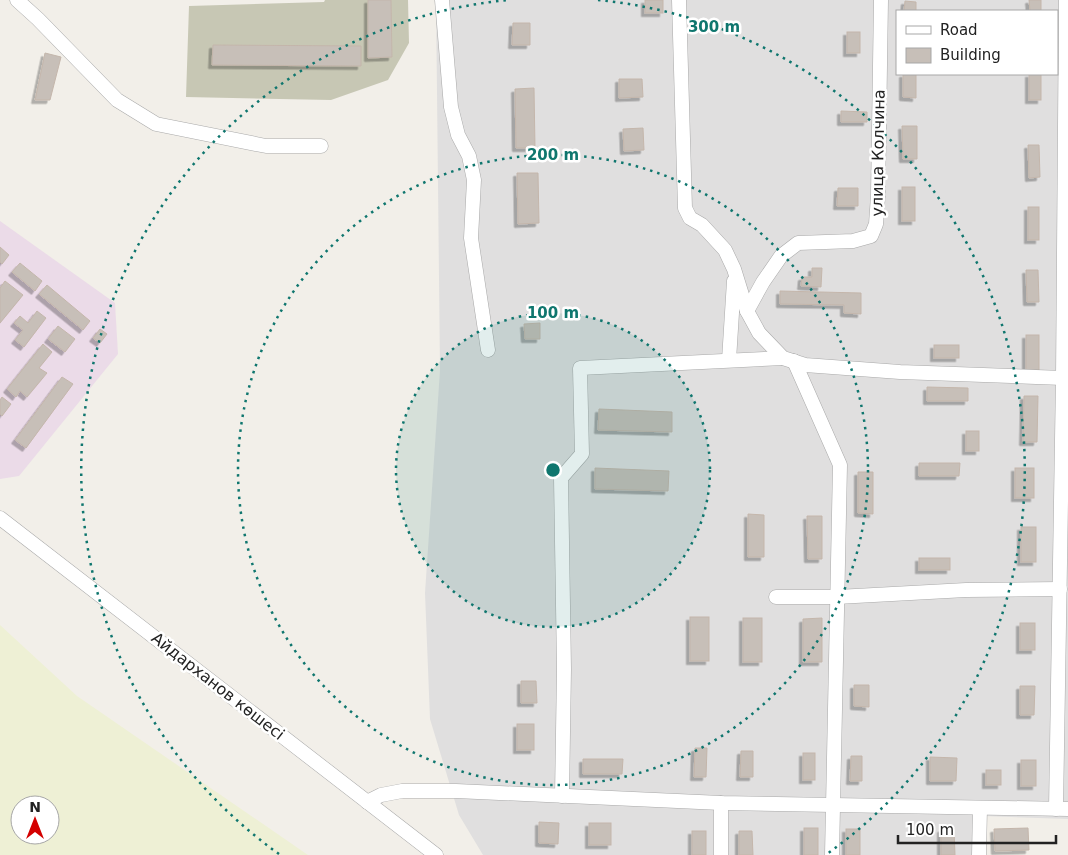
<svg xmlns="http://www.w3.org/2000/svg" width="1068" height="855" font-family="'DejaVu Sans',sans-serif">
<style>
.residential{fill:#e0dfdf;fill-rule:evenodd}
.industrial{fill:#ebdbe8}
.construction{fill:#c7c7b4}
.farmland{fill:#eef0d5;fill-rule:evenodd}
.building{fill:#c7bfb8;stroke:#c4b6ab;filter:url(#shadow)}
.lines{fill:none;stroke-linecap:round;stroke-linejoin:round}
.minor-casing{stroke:#a9a9a9;stroke-width:15}
.minor{stroke:#fff;stroke-width:14}
.ring{fill:none;stroke:#0f766e;stroke-width:2.5;stroke-dasharray:2.5 5}
.labels{text-anchor:middle;dominant-baseline:central;stroke-width:5;stroke-linejoin:round;paint-order:stroke}
.street-label{font-size:16px;fill:#222;stroke:#fff}
.centre{fill:#0f766e;stroke:#fff;stroke-width:2.5}
.ring-label{font-size:15px;text-anchor:middle;font-weight:bold;fill:#0f766e;stroke:#fff;stroke-width:5;stroke-linejoin:round;paint-order:stroke}
</style>
<defs>
<filter id="shadow"><feDropShadow dx="-3.5" dy="3.5" stdDeviation="0" flood-color="#0004"/></filter>
</defs>
<rect width="100%" height="100%" fill="#f2efe9"/>
<path class="residential" d="M436,0H1068V819L983,816L982,855H483L459,815L430,719L425,593L440,370ZM897,11H1057V74H897Z"/>
<path class="industrial" d="M0,221L115,303L118,354L19,476L0,479Z"/>
<path class="construction" d="M325,0H408L409,43L388,80L331,100L186,97L189,6L324,2Z"/>
<path class="farmland" d="M0,625L77,696L308,855H0ZM20,805H50V835H20Z"/>
<g class="building">
<path d="M368,0H391L392,57L368,58Z"/>
<rect x="645" y="0" width="18" height="13"/>
<path d="M1029,0H1041V11H1030Z"/>
<path d="M905,1L916,2V11H904Z"/>
<path d="M513,23H530V45H512Z"/>
<rect x="847" y="32" width="13" height="21"/>
<path d="M213,45L361,46V66L212,65Z"/>
<path d="M45,53L61,57L50,100H35Z"/>
<path d="M903,74H916V98L903,97Z"/>
<rect x="1029" y="74" width="12" height="26"/>
<path d="M619,79H642L643,97L619,98Z"/>
<path d="M534,88L535,148H516L515,89Z"/>
<path d="M841,111L867,112V122H841Z"/>
<path d="M902,126H917V159H903Z"/>
<path d="M643,128L644,150L624,151L623,129Z"/>
<path d="M1028,145H1039L1040,177L1029,178Z"/>
<path d="M517,173H538L539,223L518,224Z"/>
<rect x="902" y="187" width="13" height="34"/>
<path d="M838,188H858V206H837Z"/>
<rect x="1028" y="207" width="11" height="33"/>
<path d="M0,247L9,255L2,264L0,262Z"/>
<path d="M20,263L42,281L35,291L12,272Z"/>
<path d="M812,268H822L821,287L801,286L802,277H812Z"/>
<path d="M1026,270H1038L1039,302H1027Z"/>
<path d="M5,281L23,295L0,323V288Z"/>
<path d="M47,285L90,321L83,330L39,294Z"/>
<path d="M780,291L861,293V314L844,313V305L780,304Z"/>
<path d="M37,311L46,318L24,347L15,340L23,330L14,323L20,316L28,323Z"/>
<path d="M540,323V339H525L524,324Z"/>
<path d="M58,326L75,339L65,352L48,339Z"/>
<path d="M100,329L107,334L100,343L93,338Z"/>
<rect x="1026" y="335" width="13" height="35"/>
<path d="M43,344L52,352L39,368L47,373L27,397L20,391L16,397L7,389Z"/>
<rect x="934" y="345" width="25" height="13"/>
<path d="M62,377L73,384L26,448L15,440Z"/>
<path d="M927,387L968,388V401H927Z"/>
<path d="M1024,396H1038L1037,442H1023Z"/>
<path d="M2,397L11,404L2,416L0,414V400Z"/>
<path d="M599,409L672,412V432L598,430Z"/>
<rect x="966" y="431" width="13" height="20"/>
<path d="M919,463H960L959,476H919Z"/>
<path d="M595,468L669,471L668,491L595,489Z"/>
<rect x="1015" y="468" width="19" height="30"/>
<path d="M858,472H873V514L858,513Z"/>
<path d="M748,514L764,515V557H748Z"/>
<path d="M807,516H822V559H808Z"/>
<rect x="1021" y="527" width="15" height="35"/>
<rect x="919" y="558" width="31" height="12"/>
<rect x="690" y="617" width="19" height="44"/>
<rect x="743" y="618" width="19" height="44"/>
<path d="M822,618V662H803V619Z"/>
<rect x="1020" y="623" width="15" height="27"/>
<path d="M521,681H536L537,703H521Z"/>
<path d="M854,685H869V707L854,706Z"/>
<path d="M1020,686H1035L1034,715H1020Z"/>
<rect x="517" y="724" width="17" height="26"/>
<path d="M695,748H707L706,777H694Z"/>
<path d="M741,751H753V777H740Z"/>
<rect x="803" y="753" width="12" height="27"/>
<path d="M851,756H862V781H850Z"/>
<path d="M930,757L957,758L956,781H930Z"/>
<path d="M583,759H623L622,774H583Z"/>
<rect x="1021" y="760" width="15" height="26"/>
<rect x="986" y="770" width="15" height="15"/>
<path d="M539,822L559,823L558,844L539,843Z"/>
<rect x="589" y="823" width="22" height="22"/>
<rect x="804" y="828" width="14" height="27"/>
<path d="M954,828L955,855H941V829Z"/>
<path d="M1028,828L1029,850L995,851L994,829Z"/>
<rect x="846" y="829" width="14" height="26"/>
<rect x="692" y="831" width="14" height="24"/>
<path d="M739,831H752L753,855H739Z"/>
</g>
<g class="lines">
<defs>
<g id="minor">
<path d="M17,0L38,19L117,100L156,124L266,146H321"/>
<path d="M442,0L451,107L458,135L469,156L474,180L471,238L488,350"/>
<path d="M679,0L685,208L690,218L702,225L725,250L734,269L747,311L759,333L783,358L805,365L900,372L1063,378"/>
<path d="M747,311L763,282L781,256L798,243L853,241L871,236L876,224L878,196L881,0"/>
<path d="M729,360L734,281"/>
<path d="M794,361L840,465L832,855"/>
<path d="M0,518L436,855"/>
<path d="M776,597H837L966,590L1060,589"/>
<path d="M562,796L564,669L561,478L582,454L580,368L783,358"/>
<path d="M367,802L381,795L402,791H456L721,803L1068,809"/>
<path d="M1056,809L1063,378L1066,0"/>
<path d="M721,855V803"/>
<path d="M979,855L980,808"/>
</g>
</defs>
<use href="#minor" class="minor-casing"/>
<use href="#minor" class="minor"/>
</g>
<circle cx="553" cy="470" r="157" fill="#0f766e" fill-opacity=".12"/>
<g class="ring">
<circle cx="553" cy="470" r="157"/>
<circle cx="553" cy="470" r="315"/>
<path d="M279 854A472 472 0 0 1 508 0M598 0A472 472 0 0 1 827 854"/>
</g>
<g class="labels">
<g class="street-label">
<text transform="translate(878 153) rotate(-89)">улица Колчина</text>
<text transform="translate(218 686) rotate(38)">Айдарханов көшесі</text>
</g>
</g>
<circle cx="553" cy="470" r="8" class="centre"/>
<g class="ring-label">
<text x="714" y="32">300 m</text>
<text x="553" y="160">200 m</text>
<text x="553" y="318">100 m</text>
</g>
<rect x="896" y="10" width="162" height="65" fill="#ffffff" stroke="#a7a7a7"/>
<rect x="906" y="26" width="25" height="8" fill="#ffffff" stroke="#a7a7a7"/>
<text x="940" y="35" font-size="15" fill="#222222">Road</text>
<rect x="906" y="48" width="25" height="15" fill="#c7bfb8" stroke="#a7a7a7"/>
<text x="940" y="60" font-size="15" fill="#222222">Building</text>
<g transform="translate(35 820)"><circle r="24" fill="#ffffff" stroke="#a7a7a7"/>
<path d="M0-4L9 19L0 12L-9 19Z" fill="#d40000"/>
<text y="-8" font-size="14" font-weight="bold" text-anchor="middle" fill="#222222">N</text>
</g>
<path d="M898 835v8h158v-8" fill="none" stroke="#222222" stroke-width="2.5"/>
<text x="906" y="835" font-size="15" fill="#222222" stroke="#ffffff" stroke-width="4" paint-order="stroke">100 m</text>
</svg>
